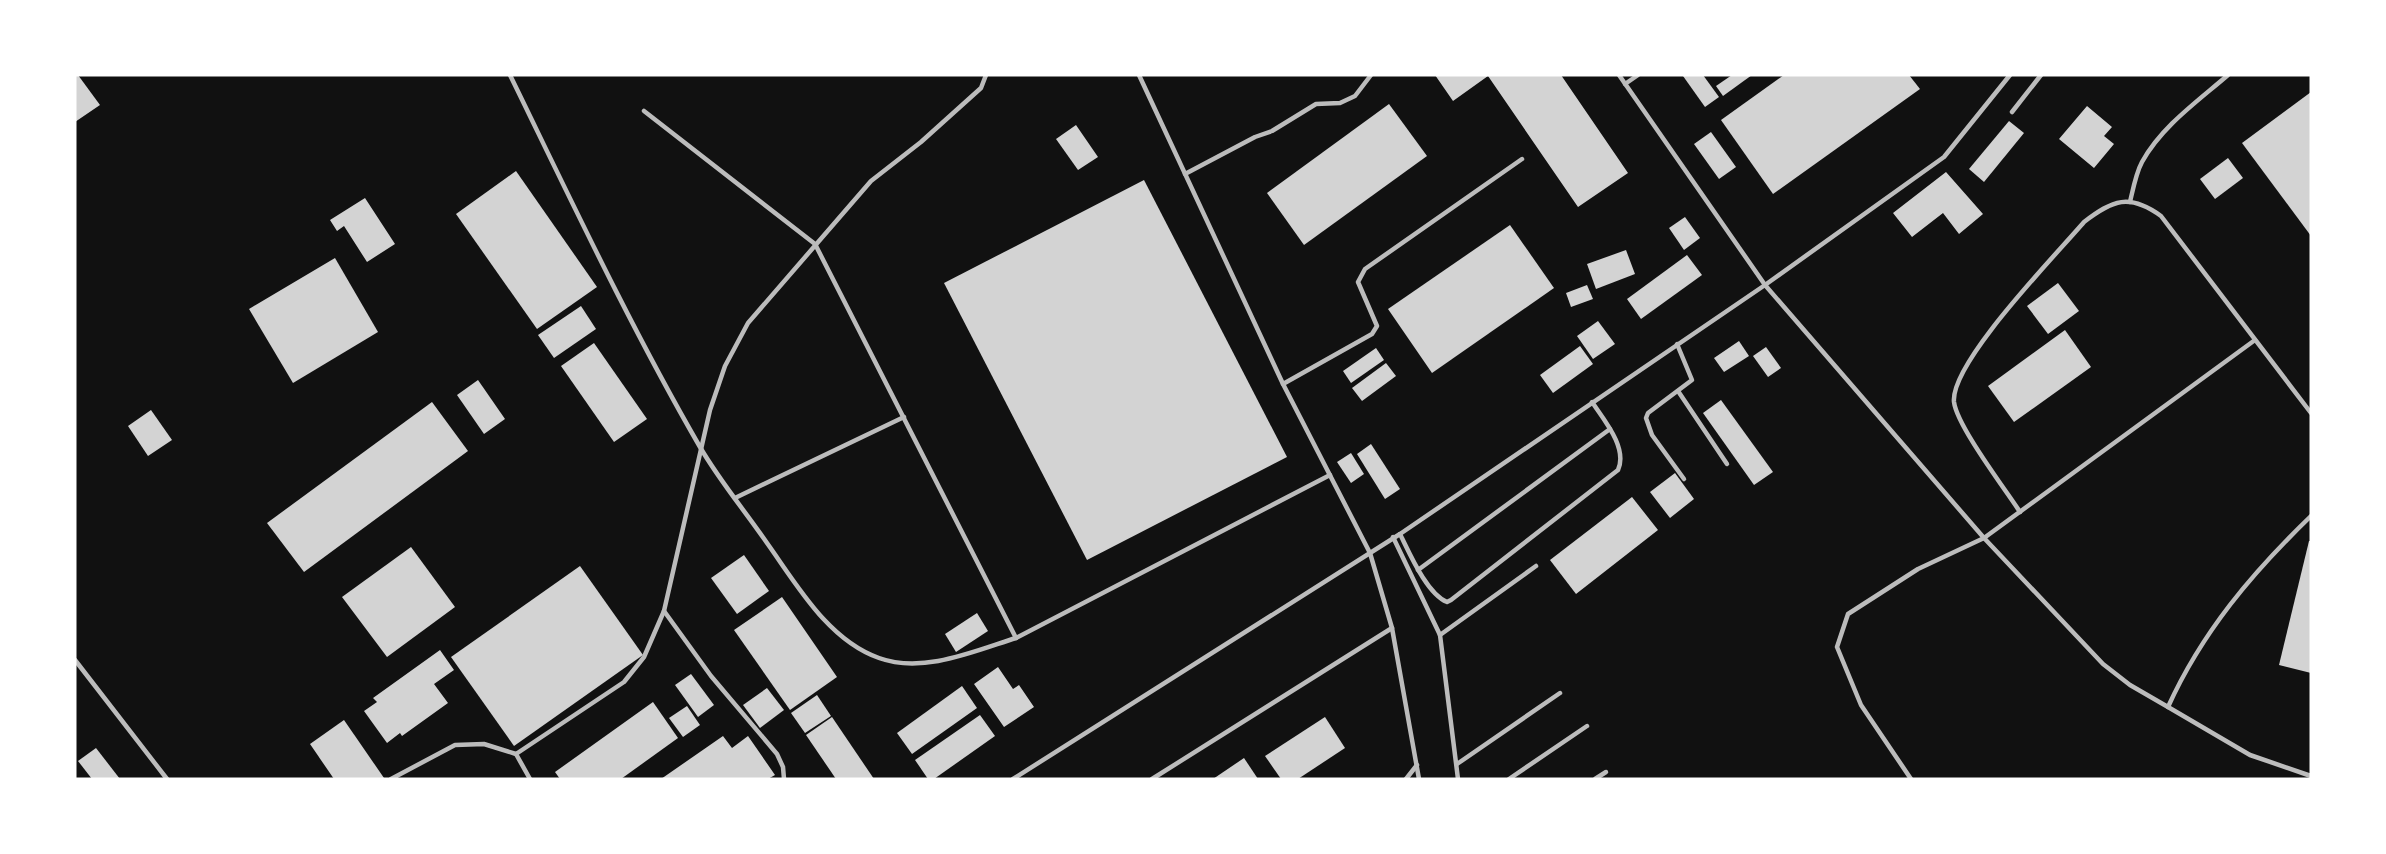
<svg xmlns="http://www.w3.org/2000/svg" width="2386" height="854" font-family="'Space Grotesk',sans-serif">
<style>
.building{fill:#d3d3d3}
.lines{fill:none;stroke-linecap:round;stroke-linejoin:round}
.service{stroke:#bcbcbc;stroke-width:4.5}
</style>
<rect width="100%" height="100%" fill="#111"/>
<g class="building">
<path d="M75,75H78L100,105L75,122Z"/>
<path d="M1435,75H1561L1628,173L1578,207L1488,76L1453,101Z"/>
<path d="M1703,75L1719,97L1705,107L1683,76Z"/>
<path d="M1732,75H1752L1723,96L1716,86Z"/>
<path d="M1784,75H1909L1920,89L1773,194L1721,120Z"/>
<path d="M2311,92V236L2242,143Z"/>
<path d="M1389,104L1427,156L1304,245L1267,193Z"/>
<path d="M2087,106L2112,127L2104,136L2114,144L2094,168L2059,139Z"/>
<path d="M2009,121L2024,133L1984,182L1969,169Z"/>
<path d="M1076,125L1098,157L1078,170L1056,139Z"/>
<path d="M1711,132L1736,167L1719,179L1694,144Z"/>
<path d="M2228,158L2243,178L2215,199L2200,179Z"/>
<path d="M516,171L597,287L537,329L456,214Z"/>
<path d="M1946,172L1983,214L1959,234L1943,213L1912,237L1893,213Z"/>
<path d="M1144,180L1287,457L1087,560L944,283Z"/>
<path d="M365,198L395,244L367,262L344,226L337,231L330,220Z"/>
<path d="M1685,217L1700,238L1684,250L1669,228Z"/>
<path d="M1510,225L1554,288L1432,373L1388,309Z"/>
<path d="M1626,250L1635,274L1596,289L1587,264Z"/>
<path d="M1687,255L1702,275L1641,319L1627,299Z"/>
<path d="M335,258L378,332L293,383L249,309Z"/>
<path d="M2058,283L2079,311L2048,334L2027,306Z"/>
<path d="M1587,285L1593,299L1571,307L1566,293Z"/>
<path d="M581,306L596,329L554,358L538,335Z"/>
<path d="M1598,321L1615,344L1593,359L1577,336Z"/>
<path d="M2065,330L2091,367L2014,422L1988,386Z"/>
<path d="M1739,341L1749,356L1724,372L1714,358Z"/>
<path d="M594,343L647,419L614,442L561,366Z"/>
<path d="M1580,346L1593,364L1553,393L1540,375Z"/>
<path d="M1766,347L1781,368L1768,377L1753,356Z"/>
<path d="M1376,348L1384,360L1351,383L1343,371Z"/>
<path d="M1386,363L1396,376L1362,401L1352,388Z"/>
<path d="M478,380L505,419L484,434L457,395Z"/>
<path d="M1721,400L1773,472L1754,485L1703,413Z"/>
<path d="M432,402L468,451L304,572L267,523Z"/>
<path d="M151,410L172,440L148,456L128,426Z"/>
<path d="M1371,444L1400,489L1385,499L1357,454Z"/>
<path d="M1351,453L1364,474L1351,483L1337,462Z"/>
<path d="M1675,473L1694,499L1670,518L1650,492Z"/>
<path d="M1632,497L1658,530L1576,594L1550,560Z"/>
<path d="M2309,541H2311V673L2279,665Z"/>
<path d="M411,547L455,607L387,657L342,597Z"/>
<path d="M744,555L769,591L737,614L711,578Z"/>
<path d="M580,566L643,655L514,746L451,657Z"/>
<path d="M782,597L837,677L790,710L734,630Z"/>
<path d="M977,613L988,631L956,652L945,634Z"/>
<path d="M440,650L454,670L434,684L448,703L402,736L400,733L387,743L364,711L377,702L373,698Z"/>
<path d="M998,667L1013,689L1019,685L1034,707L1004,727L974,684Z"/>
<path d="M691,674L714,705L698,717L675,685Z"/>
<path d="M962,686L977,708L912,754L897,733Z"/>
<path d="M767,688L784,710L760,728L743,705Z"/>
<path d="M817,695L831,716L805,733L791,713Z"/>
<path d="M653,702L678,738L621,779H560L555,772Z"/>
<path d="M687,706L700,725L683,737L669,718Z"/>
<path d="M980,715L995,736L934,779H928L915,760Z"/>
<path d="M832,717L874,779H836L806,735Z"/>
<path d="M1325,717L1345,748L1298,779H1281L1265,756Z"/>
<path d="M344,720L384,778L382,779H334L310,744Z"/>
<path d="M723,736L732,748L748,736L775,775L768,779H661Z"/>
<path d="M96,748L120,779H92L78,761Z"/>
<path d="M1244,758L1258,779H1213Z"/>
</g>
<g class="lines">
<g class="service">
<path d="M510,75C571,200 630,326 700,447C719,480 745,511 767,543C797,585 828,640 879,658C923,674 975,651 1016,638"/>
<path d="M1139,75L1283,384L1370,553L1392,628L1419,779"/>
<path d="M1619,75L1765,285L1984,538L2103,664L2130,685L2168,707C2202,632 2252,573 2311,516"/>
<path d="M1625,84L1638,75"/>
<path d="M644,111L815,244L1016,638L1330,475"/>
<path d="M2012,112L2041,75"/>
<path d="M1185,174L1255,137L1272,131L1316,104L1340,103L1355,96L1371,75"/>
<path d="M2130,202C2133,189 2136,173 2142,162C2162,126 2198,101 2228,75"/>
<path d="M1677,344L1692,380L1648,413L1646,418L1652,435L1684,479"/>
<path d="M1283,384L1372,334L1377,326L1358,282L1365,269L1522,159"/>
<path d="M1678,391L1727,464"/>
<path d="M735,498L904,417"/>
<path d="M2020,512C2005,489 1957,426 1954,402C1950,363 2056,255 2084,222C2113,200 2129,193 2161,216L2311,413"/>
<path d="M1400,534C1410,554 1427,594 1447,602L1451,600L1618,470C1628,448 1604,420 1592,402"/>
<path d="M1393,537L1440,635L1458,779"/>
<path d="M1418,570L1610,429"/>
<path d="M664,611L711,676L777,754L783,767L784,779"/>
<path d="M1440,635L1536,566"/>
<path d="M75,660L167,779"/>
<path d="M2168,707L2250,755L2311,776"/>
<path d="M516,754L530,779"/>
<path d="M1457,764L1560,693"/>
<path d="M391,779L455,745L484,744L516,754L624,682L644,657L664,611L710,410L725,366L748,323L871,181L921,142L981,88L986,75"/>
<path d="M1013,779L1400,534L1765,285L1944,157L2010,75"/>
<path d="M1152,779L1392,628"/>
<path d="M1406,779L1417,765"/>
<path d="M1509,779L1587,726"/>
<path d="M1595,779L1606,772"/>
<path d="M1911,779L1861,705L1837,647L1848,614L1918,569L1984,538L2255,340"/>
</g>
</g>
<rect width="2386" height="854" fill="none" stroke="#ffffff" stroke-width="153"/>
</svg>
